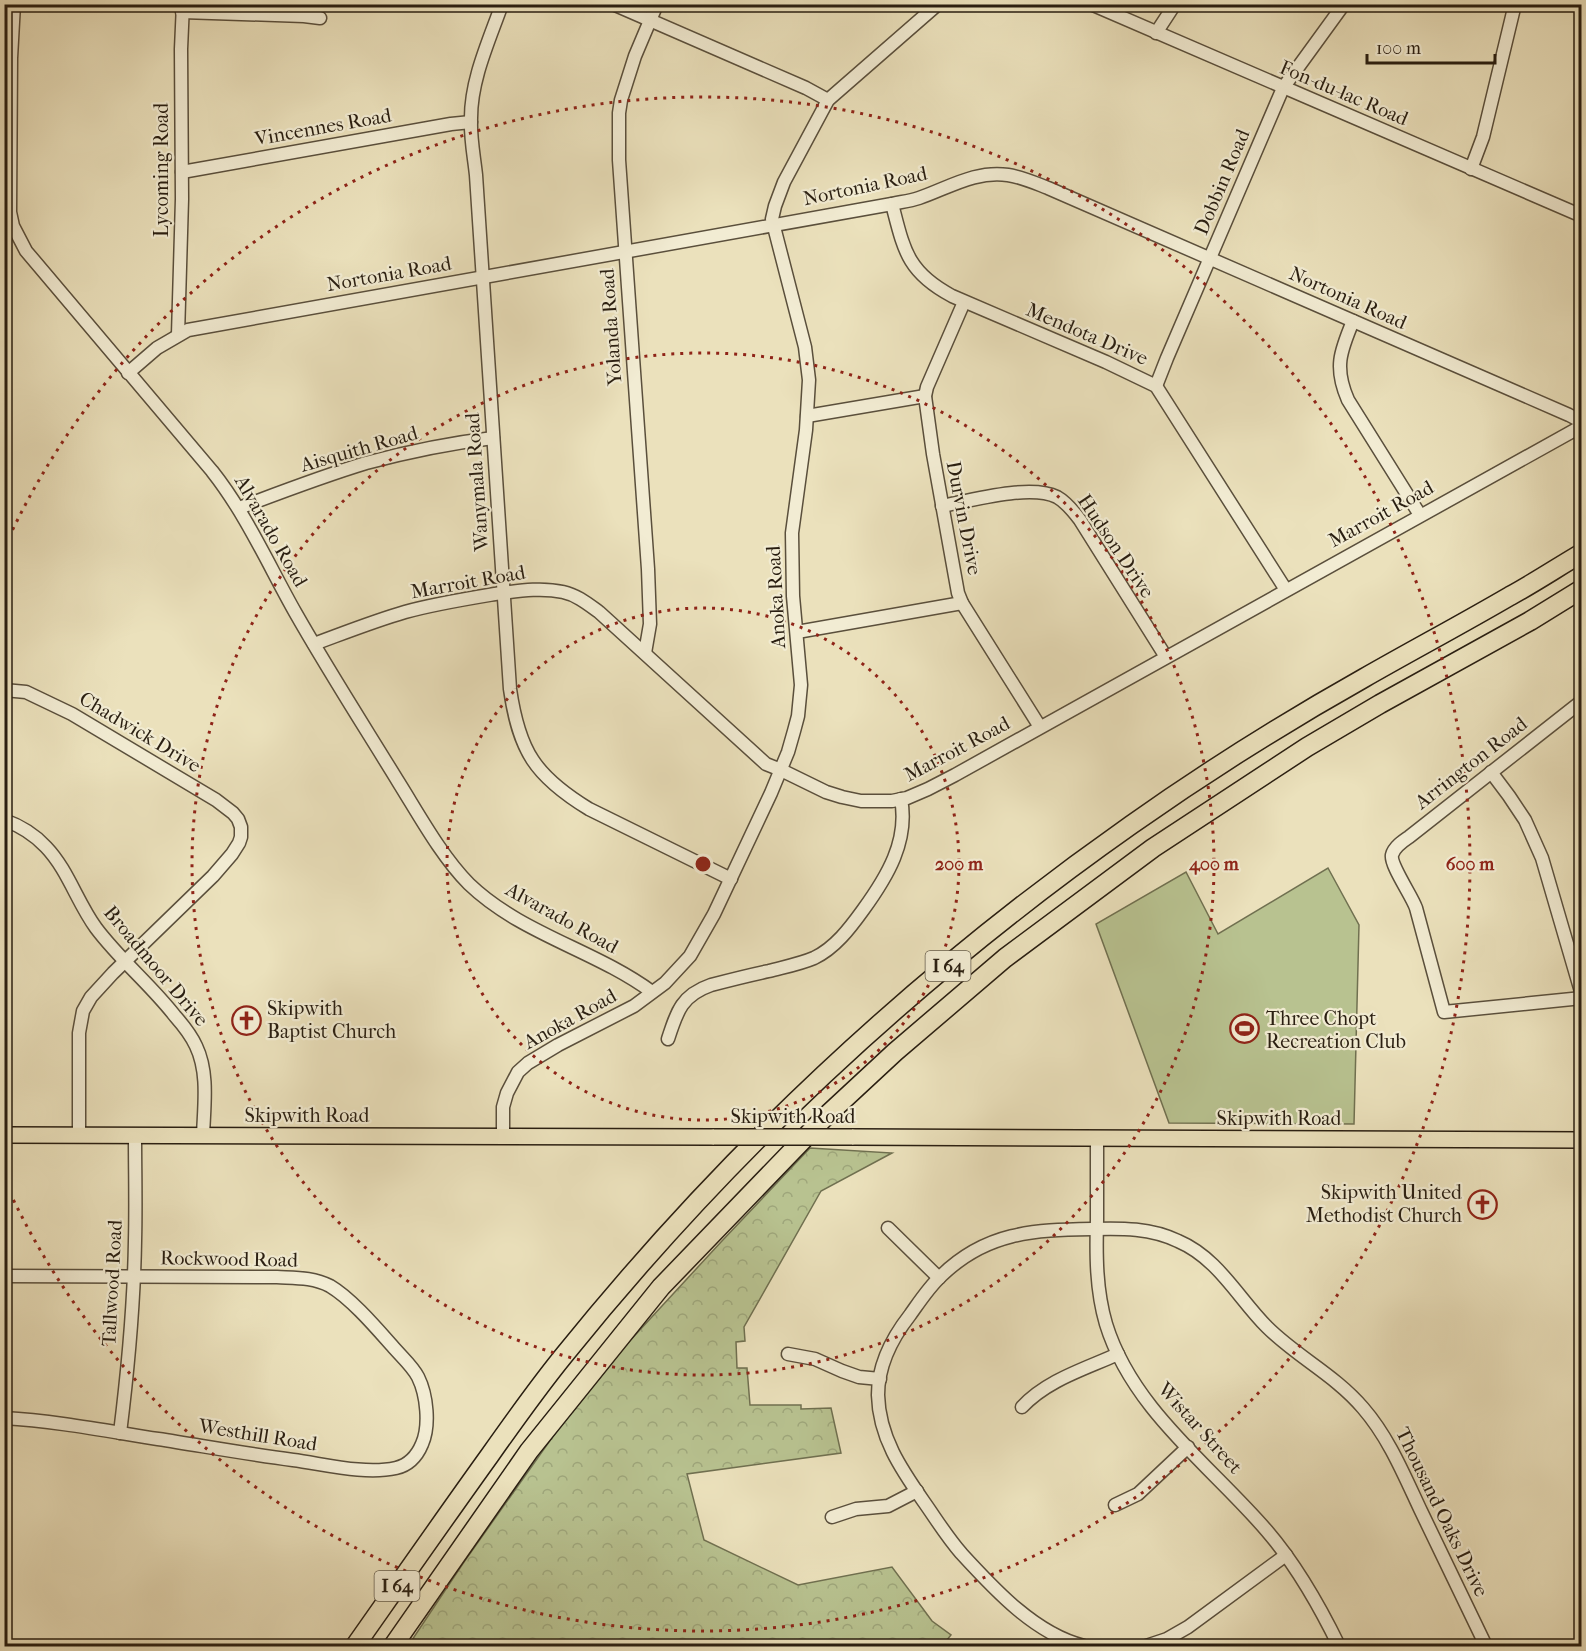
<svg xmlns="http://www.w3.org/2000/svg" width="1586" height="1651" font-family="'IM FELL French Canon',serif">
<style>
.forest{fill:url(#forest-crowns);stroke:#707050;stroke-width:1.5}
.garden{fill:#b8c290;stroke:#707050;stroke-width:1.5}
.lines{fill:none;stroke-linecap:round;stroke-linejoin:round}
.minor-casing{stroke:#5a4f3c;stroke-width:15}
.major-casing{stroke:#291e11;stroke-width:18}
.highway-casing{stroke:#291e11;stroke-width:21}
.minor{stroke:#f2ecd3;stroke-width:12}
.major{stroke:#ebe1bc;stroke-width:15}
.highway{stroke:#ebe1bc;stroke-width:18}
.major-bridge-casing{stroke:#291e11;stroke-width:18;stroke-linecap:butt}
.major-bridge{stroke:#ebe1bc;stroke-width:15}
.ring{fill:none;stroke:#8f2418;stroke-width:3;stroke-dasharray:3 6}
.labels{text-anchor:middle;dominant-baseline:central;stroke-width:4.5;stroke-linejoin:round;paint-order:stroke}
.shield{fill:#f2ecd3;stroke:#655c4b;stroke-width:1.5}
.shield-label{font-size:18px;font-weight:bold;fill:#291e11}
.street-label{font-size:20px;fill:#291e11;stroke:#f2ecd3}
.poi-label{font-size:20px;fill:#291e11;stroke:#f2ecd3;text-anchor:start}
.centre{fill:#8f2418;stroke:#f2ecd3;stroke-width:3}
.ring-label{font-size:18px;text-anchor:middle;font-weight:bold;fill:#8f2418;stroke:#f2ecd3;stroke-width:4.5;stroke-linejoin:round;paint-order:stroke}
</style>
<defs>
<pattern id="forest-crowns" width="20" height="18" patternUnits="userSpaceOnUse" patternTransform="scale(1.5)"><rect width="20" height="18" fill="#b8c290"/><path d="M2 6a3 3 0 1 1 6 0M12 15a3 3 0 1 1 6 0" fill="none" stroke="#9ea67b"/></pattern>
</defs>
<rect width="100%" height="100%" fill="#ebe1bc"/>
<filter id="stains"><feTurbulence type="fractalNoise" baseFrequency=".00333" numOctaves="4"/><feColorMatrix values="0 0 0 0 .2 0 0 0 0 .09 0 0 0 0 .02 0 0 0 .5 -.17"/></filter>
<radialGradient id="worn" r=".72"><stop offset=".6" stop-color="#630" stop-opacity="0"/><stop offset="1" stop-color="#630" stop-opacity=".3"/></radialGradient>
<path class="forest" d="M810,1148L892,1153L821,1191L744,1327L745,1341L736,1342L737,1368H747L750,1405H801V1409L831,1408L841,1453L687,1474L704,1540L798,1585L892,1567L932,1621L951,1635L942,1646H408L464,1562L590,1384L721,1242Z"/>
<path class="garden" d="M1328,868L1359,925L1354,1124L1169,1123L1096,924L1186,872L1218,934Z"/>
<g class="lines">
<defs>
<g id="minor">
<path d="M14,4L11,58L10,212L13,226L26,251L212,471C246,514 268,564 295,612C328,670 364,726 399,783C419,815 442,857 469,884C521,934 595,950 652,992"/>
<path d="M502,4C489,41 471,79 471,118C470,137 474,156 476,175L510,689C519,751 535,776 589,809L731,879"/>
<path d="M613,4L806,88L828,100"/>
<path d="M1091,4L1582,216"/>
<path d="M182,12L304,16L320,18"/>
<path d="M1156,33L1175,4"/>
<path d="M1471,169L1483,137L1515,4"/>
<path d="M182,172L451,124L471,122"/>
<path d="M892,204C904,250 907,272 952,296L1106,362L1156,386L1286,590"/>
<path d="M964,302L927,387L925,396L933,454L958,593L962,603L1040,727"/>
<path d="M1353,321C1340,352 1334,368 1348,400L1420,515"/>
<path d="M178,335L182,199L181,49L183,4"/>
<path d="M128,373L157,348L188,330L892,204C901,202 910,201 919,198C948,188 976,170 1008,175C1022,177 1035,183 1048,188L1569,415L1582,422"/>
<path d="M1156,386L1167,358L1283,88L1344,4"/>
<path d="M807,416L925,396"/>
<path d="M942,506C972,500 1031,484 1057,497C1066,502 1074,512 1080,520L1166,657"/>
<path d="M239,508C281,492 323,476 366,463C407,452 451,443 493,438"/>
<path d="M797,632L962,603"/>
<path d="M314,644C344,633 374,621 405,612C434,604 465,599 495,594C518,591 541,587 563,592C577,595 588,604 599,612L766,764L781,770L826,792L842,797L861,801H892L907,798L928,789L955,775L1582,426"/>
<path d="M645,653L650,624L648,569L619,160V113L621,100L635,56L657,4"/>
<path d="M4,690L26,692L72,714L216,800L233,813L238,819L241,827V837L239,843L232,854L213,876L113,973L91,997L83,1011L79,1033V1135"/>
<path d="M1582,701L1409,837C1403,841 1394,847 1392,855C1390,865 1412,896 1416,908L1444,1012L1582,998"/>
<path d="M1491,772L1509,796L1525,820L1542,858L1582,995"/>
<path d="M4,820C21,826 34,834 46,847C68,870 77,902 96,928C120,960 151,985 175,1016C183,1025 191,1035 196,1046C209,1073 204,1106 203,1136"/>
<path d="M668,1039C677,1011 682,995 711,985C730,980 750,975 769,971C784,967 800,964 814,958C835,948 850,928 863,910C887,877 909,841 901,799"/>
<path d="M503,1136V1107L507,1093L518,1072L528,1063L558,1045L634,1006L665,983L690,956L714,914L771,793L788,752L794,731L798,716L801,685L793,596L792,533L806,430L809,380L805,347L772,219L775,206L784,182L828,100L938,4"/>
<path d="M1097,1138C1097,1165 1097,1193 1097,1220C1096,1255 1096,1290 1106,1324C1132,1409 1211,1466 1267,1531C1297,1566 1319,1605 1339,1646"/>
<path d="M888,1228L939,1278"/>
<path d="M4,1276L277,1277C295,1278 313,1277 330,1286C352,1299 378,1330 395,1349C403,1358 413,1367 418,1377C427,1395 430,1426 422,1444C417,1456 409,1465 396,1468C365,1475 324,1464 293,1460C247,1454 203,1446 158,1439C107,1431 56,1421 4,1418"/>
<path d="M788,1354L815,1359L842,1371L859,1377L880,1379"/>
<path d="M1022,1407C1047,1380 1085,1369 1118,1354"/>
<path d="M120,1433C128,1369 134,1304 135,1241C136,1205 135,1170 135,1135"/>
<path d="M1115,1505L1138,1494L1188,1447"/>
<path d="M832,1517L856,1509L888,1506L917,1491"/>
<path d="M1084,1646C1035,1634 994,1589 961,1553C947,1537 936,1519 924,1502C901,1469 879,1437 878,1395C878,1365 892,1338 910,1315C920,1301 929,1287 941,1276C986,1232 1033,1230 1092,1229C1122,1228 1151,1228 1178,1241C1218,1258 1238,1298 1267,1327C1297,1357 1335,1375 1363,1408C1389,1438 1404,1475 1421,1511C1443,1556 1464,1601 1486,1646"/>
<path d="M1146,1646L1167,1639L1188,1627L1286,1555"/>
</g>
<g id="major">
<path d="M4,1135L714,1137"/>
<path d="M852,1137L1582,1140"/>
</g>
<g id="highway">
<path d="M355,1646C400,1582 444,1519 490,1455C514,1421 538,1387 565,1354C727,1153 919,974 1131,825C1206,772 1284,723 1364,678C1413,650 1462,624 1510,596C1534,583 1558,567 1582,553"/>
<path d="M393,1646L529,1451L661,1287L825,1117L895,1052L1005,958L1153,848L1307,747L1380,704L1530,621L1582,589"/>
</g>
</defs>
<use href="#minor" class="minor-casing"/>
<use href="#major" class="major-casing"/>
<use href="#highway" class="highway-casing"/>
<use href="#minor" class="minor"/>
<use href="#major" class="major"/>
<use href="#highway" class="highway"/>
<defs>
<path id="major-bridge" d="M714,1137H852"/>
</defs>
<use href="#major-bridge" class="major-bridge-casing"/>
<use href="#major-bridge" class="major-bridge"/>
</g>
<g class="ring">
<circle cx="703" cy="864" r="256"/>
<circle cx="703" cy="864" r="511"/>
<path d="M5 546A767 767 0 1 1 5 1182"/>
</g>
<defs>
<symbol id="church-ring" viewBox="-11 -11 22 22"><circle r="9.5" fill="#f2ecd3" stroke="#8f2418" stroke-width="1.5"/><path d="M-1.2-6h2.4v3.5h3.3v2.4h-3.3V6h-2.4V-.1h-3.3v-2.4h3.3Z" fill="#8f2418"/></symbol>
<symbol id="stadium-ring" viewBox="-11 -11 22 22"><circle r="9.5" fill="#f2ecd3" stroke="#8f2418" stroke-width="1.5"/><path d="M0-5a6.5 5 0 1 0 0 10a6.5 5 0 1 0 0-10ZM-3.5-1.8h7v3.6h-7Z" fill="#8f2418"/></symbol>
</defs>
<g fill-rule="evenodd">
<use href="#church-ring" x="230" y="1004" width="33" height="33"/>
<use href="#stadium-ring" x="1228" y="1012" width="33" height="33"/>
<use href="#church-ring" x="1466" y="1188" width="33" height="33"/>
</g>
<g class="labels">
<g class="shield">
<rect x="925.5" y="951" width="45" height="30" rx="4.5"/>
<rect x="374.5" y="1571" width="45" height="30" rx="4.5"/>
</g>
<g class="shield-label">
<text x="948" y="966">I 64</text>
<text x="397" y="1586">I 64</text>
</g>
<g class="street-label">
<text transform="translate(1344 93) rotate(23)">Fon-du-lac Road</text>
<text transform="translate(323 127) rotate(-10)">Vincennes Road</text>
<text transform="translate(161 170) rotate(-90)">Lycoming Road</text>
<text transform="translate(1222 182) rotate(-67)">Dobbin Road</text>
<text transform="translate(865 186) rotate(-12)">Nortonia Road</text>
<text transform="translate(389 274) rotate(-10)">Nortonia Road</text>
<text transform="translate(1348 298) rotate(24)">Nortonia Road</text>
<text transform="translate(611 327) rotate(-94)">Yolanda Road</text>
<text transform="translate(1087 334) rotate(23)">Mendota Drive</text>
<text transform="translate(359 449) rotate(-16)">Aisquith Road</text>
<text transform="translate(477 482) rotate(-94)">Wanymala Road</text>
<text transform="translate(1381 514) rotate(-29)">Marroit Road</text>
<text transform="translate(964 518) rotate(79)">Durvin Drive</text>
<text transform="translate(271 531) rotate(60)">Alvarado Road</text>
<text transform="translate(1116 546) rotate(56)">Hudson Drive</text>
<text transform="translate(468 582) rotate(-10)">Marroit Road</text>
<text transform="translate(776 597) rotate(-93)">Anoka Road</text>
<text transform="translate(140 732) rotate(31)">Chadwick Drive</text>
<text transform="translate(957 749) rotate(-28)">Marroit Road</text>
<text transform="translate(1471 763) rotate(-38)">Arrington Road</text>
<text transform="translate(562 918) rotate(29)">Alvarado Road</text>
<text transform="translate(156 966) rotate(50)">Broadmoor Drive</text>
<text transform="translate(570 1019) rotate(-29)">Anoka Road</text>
<text x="307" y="1115">Skipwith Road</text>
<text x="793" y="1116">Skipwith Road</text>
<text x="1279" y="1118">Skipwith Road</text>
<text transform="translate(229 1259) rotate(1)">Rockwood Road</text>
<text transform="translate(112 1283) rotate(-87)">Tallwood Road</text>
<text transform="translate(1200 1428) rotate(48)">Wistar Street</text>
<text transform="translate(258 1435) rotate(9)">Westhill Road</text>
<text transform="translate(1442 1512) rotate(64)">Thousand Oaks Drive</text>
</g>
<g class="poi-label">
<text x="267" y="1008">Skipwith<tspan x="267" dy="23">Baptist Church</tspan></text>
<text x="1266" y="1018">Three Chopt<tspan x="1266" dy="23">Recreation Club</tspan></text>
<text x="1462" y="1192" text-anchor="end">Skipwith United<tspan x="1462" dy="23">Methodist Church</tspan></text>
</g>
</g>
<circle cx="703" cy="864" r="9" class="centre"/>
<g class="ring-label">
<text x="959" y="870">200 m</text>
<text x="1214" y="870">400 m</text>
<text x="1470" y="870">600 m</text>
</g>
<rect width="1586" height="1651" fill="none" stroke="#ebe1bc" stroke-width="24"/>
<rect x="6" y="6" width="1574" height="1639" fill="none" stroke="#291e11" stroke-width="3"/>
<rect x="12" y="12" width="1562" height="1627" fill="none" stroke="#291e11" stroke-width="1.5"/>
<path d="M1367 54v9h128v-9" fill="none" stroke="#291e11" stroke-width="3"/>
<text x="1376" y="54" font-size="18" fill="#291e11" stroke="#f2ecd3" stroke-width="4.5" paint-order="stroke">100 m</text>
<rect width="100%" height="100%" filter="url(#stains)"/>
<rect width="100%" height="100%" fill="url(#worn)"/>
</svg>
